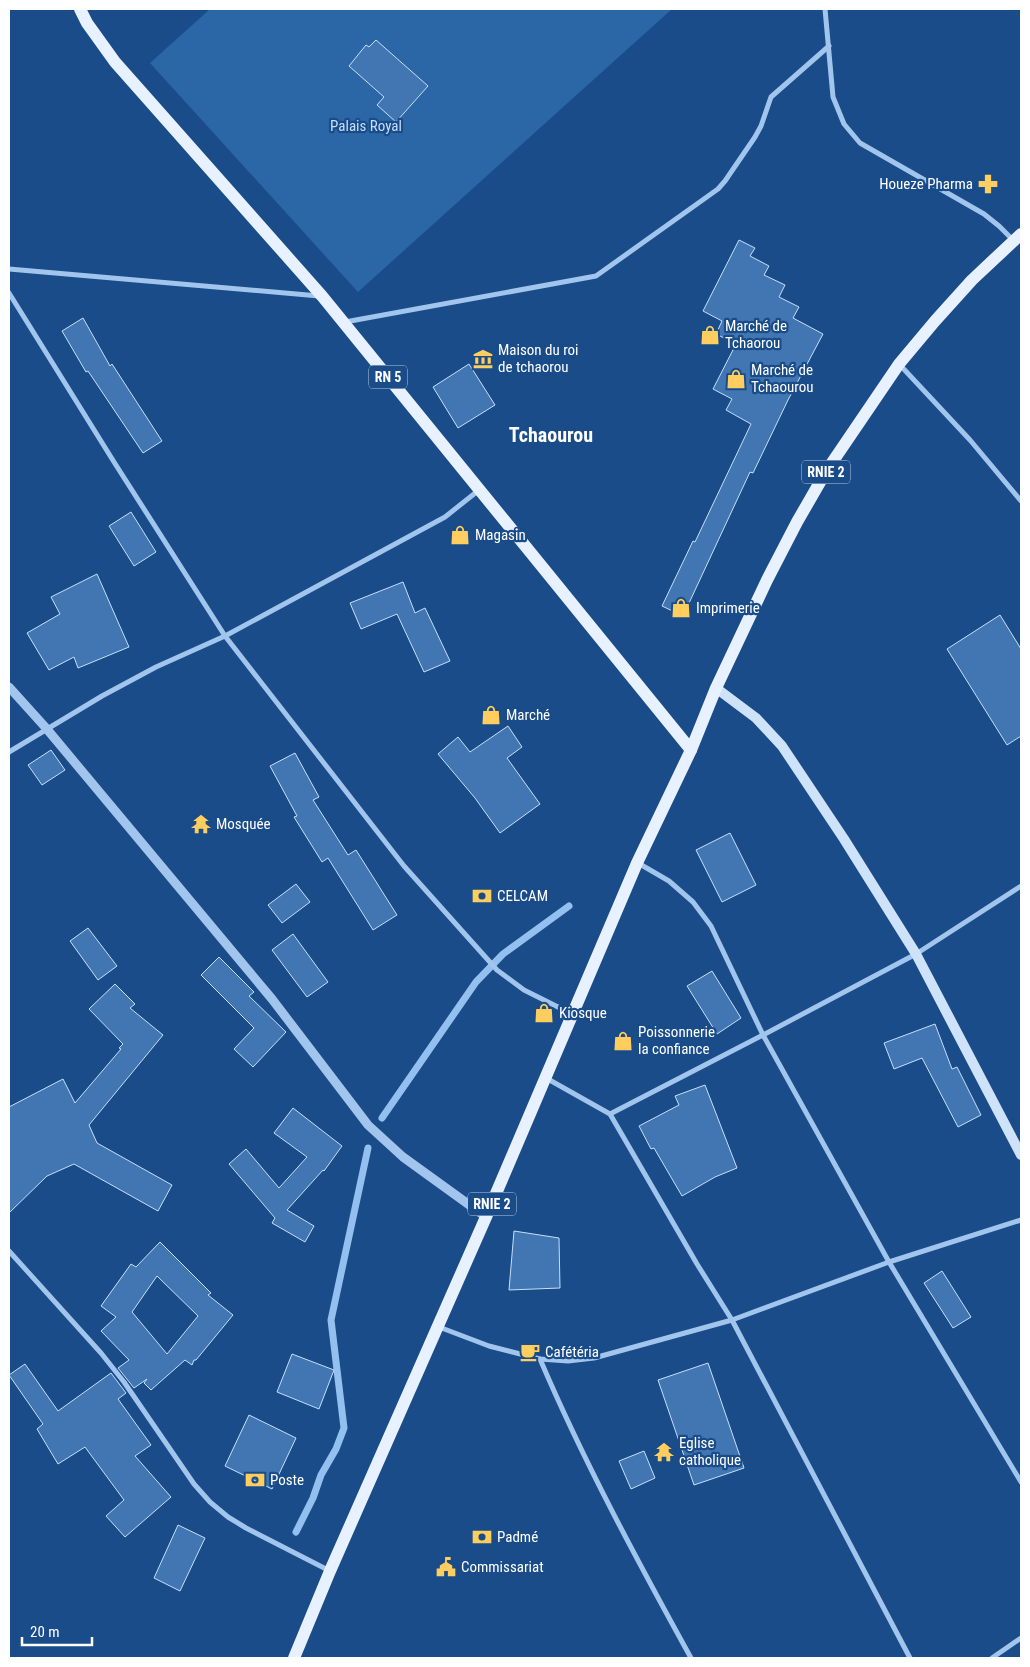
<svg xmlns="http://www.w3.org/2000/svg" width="1030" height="1667" font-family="'Roboto Condensed',sans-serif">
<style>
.green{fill:#2b66a7}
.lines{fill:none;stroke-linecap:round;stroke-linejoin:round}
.stream{stroke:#94c0f0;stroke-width:7}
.building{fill:#4176b2;stroke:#c7dffa;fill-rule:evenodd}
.minor{stroke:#a1c5ed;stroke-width:5}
.tertiary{stroke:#a1c5ed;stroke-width:9}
.secondary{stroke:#cee2fa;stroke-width:10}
.primary{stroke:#e8f1ff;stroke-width:12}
.labels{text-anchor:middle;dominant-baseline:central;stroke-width:4.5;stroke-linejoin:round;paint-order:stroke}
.shield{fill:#194c89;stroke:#bac9dc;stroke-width:1}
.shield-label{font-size:14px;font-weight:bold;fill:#fff}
.park-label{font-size:15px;fill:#c7dffa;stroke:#194c89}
.poi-label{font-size:15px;fill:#fff;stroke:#194c89;text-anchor:start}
.district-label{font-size:20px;font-weight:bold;fill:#fff;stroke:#194c89}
</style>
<rect width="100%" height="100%" fill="#194c89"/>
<path class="green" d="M210,9H672L358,292L150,63Z"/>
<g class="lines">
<g class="stream">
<path d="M382,1118L476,982L503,954L569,906"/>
<path d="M296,1532L313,1498L321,1475L336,1449L344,1428L331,1320L368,1148"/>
</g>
</g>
<g class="building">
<path d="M376,40L428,86L396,122L377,105L384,97L349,66L366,45L369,47Z"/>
<path d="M739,240L755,248L750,256L769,266L764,275L785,285L779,297L799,307L793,318L823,334L788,400L753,473L750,472L683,616L662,606L693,541L695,542L751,424L726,410L732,399L713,389L736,344L716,334L722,321L703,311Z"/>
<path d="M83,318L110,366L112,364L162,441L143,453L88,371L86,372L62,331Z"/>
<path d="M469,364L495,405L458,428L433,387Z"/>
<path d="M131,512L156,552L134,566L109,526Z"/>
<path d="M97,574L129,647L78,668L74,657L49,670L27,633L60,614L51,597Z"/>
<path d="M403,582L415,613L425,608L450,661L424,672L397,614L361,629L350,603Z"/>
<path d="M1000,615L1021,649V736L1007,745L947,649Z"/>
<path d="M508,726L522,747L507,758L540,804L500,833L475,798L438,754L458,737L470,752Z"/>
<path d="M51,750L65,770L42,785L28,765Z"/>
<path d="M295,753L319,797L313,800L348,855L356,850L397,915L373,930L328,858L322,862L294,817L297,816L270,766Z"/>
<path d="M730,833L756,885L722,902L696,850Z"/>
<path d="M296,884L310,902L282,923L268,905Z"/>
<path d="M88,928L117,966L98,980L70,941Z"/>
<path d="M293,934L328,982L307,997L272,950Z"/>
<path d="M219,957L254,992L249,996L286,1032L253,1067L234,1049L254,1028L201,975Z"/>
<path d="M712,971L741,1018L717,1034L687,986Z"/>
<path d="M115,984L135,1004L130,1008L163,1035L89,1125L97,1143L172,1185L158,1211L74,1164L47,1176L9,1213V1107L63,1079L75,1103L121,1049L119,1048L123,1044L89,1009Z"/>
<path d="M935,1024L952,1069L957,1067L981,1115L958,1127L922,1058L894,1069L884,1043Z"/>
<path d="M705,1085L737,1168L715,1177L682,1196L654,1148L651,1149L639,1126L679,1105L675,1096Z"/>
<path d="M293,1108L342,1146L324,1171L323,1170L287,1210L314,1226L305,1242L272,1223L275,1218L229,1164L246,1149L279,1188L307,1157L274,1133Z"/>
<path d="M514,1231L559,1238L560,1288L509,1290Z"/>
<path d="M160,1242L211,1293L208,1295L233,1315L196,1360H194L192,1365L185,1360L151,1390L144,1383L147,1379L134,1388L118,1368L129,1360L101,1331L116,1317L101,1306L131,1264L136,1267ZM157,1276L198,1316L167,1354L132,1312Z"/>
<path d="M942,1271L971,1317L953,1328L924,1283Z"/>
<path d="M292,1354L334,1370L319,1409L277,1392Z"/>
<path d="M708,1363L744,1468L694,1485L658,1380Z"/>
<path d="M25,1364L58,1411L111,1373L126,1393L118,1399L151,1445L135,1456L171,1497L125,1537L106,1516L124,1500L85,1447L58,1464L37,1429L43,1424L9,1375Z"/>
<path d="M249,1415L296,1438L272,1489L225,1466Z"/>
<path d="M644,1451L655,1478L631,1489L619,1461Z"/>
<path d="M178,1525L205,1538L180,1591L154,1578Z"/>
</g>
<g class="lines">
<g class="minor">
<path d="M825,9L833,97L844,124L860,143L984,214L999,226L1013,240"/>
<path d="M9,269L319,296"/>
<path d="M9,293L114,462L225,636L404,866L497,970L524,990L572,1014"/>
<path d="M345,322L596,276L718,189L725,181L755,137L761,126L771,97L829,46"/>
<path d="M900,365L970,440L1021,501"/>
<path d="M9,752L102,696L156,667L225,636L445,517L479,490"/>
<path d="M638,863L669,881L693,902L711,926L763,1035L889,1262L1021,1482"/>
<path d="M546,1078L610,1114L763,1035L916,954L1021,886"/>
<path d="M610,1114L697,1264L732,1320L910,1658"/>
<path d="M9,1251L101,1353L124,1382L194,1484L210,1502L228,1517L246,1528L330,1571"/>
<path d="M439,1327L489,1346L540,1359L568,1361L594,1358L732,1320L889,1262L1021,1220"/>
<path d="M540,1359C584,1462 637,1560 691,1658"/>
<path d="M992,1658L1021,1638"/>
</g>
<path class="tertiary" d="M9,687L46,728L272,999L368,1125L403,1157L486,1217"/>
<path class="secondary" d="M716,688L756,718L782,746L844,839L916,954L1021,1155"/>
<g class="primary">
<path d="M80,9L87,23L115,62L322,296L691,750"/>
<path d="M294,1658L330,1571L486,1217L637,863L691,750L716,688L767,580L797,522L827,470L899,364L935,321L972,280L1021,234"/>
</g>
</g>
<defs>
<symbol id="pharmacy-bare" viewBox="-9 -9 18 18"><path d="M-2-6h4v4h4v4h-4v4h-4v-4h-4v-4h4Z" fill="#ffce5e" stroke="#194c89" stroke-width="2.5" paint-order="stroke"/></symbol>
<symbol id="shop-bare" viewBox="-9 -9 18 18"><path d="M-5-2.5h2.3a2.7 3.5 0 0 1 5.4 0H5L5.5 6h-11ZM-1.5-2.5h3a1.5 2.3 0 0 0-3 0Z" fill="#ffce5e" stroke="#194c89" stroke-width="2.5" paint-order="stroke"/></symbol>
<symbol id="museum-bare" viewBox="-9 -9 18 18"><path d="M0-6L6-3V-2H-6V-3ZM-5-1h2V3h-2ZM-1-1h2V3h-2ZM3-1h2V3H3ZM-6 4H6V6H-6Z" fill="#ffce5e" stroke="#194c89" stroke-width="2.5" paint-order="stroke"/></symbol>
<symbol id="temple-bare" viewBox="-9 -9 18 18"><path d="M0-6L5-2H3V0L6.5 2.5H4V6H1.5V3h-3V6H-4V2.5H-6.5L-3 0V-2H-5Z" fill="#ffce5e" stroke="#194c89" stroke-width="2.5" paint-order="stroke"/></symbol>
<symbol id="bank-bare" viewBox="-9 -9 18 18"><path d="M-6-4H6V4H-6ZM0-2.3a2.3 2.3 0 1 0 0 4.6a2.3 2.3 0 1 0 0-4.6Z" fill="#ffce5e" stroke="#194c89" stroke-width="2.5" paint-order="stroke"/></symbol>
<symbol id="cafe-bare" viewBox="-9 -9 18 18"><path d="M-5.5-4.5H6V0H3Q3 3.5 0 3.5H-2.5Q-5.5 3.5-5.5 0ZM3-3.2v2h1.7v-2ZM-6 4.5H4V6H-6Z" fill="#ffce5e" stroke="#194c89" stroke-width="2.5" paint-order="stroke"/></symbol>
<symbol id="civic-bare" viewBox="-9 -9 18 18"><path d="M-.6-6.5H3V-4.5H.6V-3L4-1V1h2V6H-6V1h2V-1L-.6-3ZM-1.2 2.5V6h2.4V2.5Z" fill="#ffce5e" stroke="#194c89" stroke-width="2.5" paint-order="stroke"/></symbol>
</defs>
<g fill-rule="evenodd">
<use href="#pharmacy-bare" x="974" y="170" width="28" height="28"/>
<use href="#shop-bare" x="696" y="321" width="28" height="28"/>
<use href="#museum-bare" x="469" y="345" width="28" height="28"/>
<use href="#shop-bare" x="722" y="365" width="28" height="28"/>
<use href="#shop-bare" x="446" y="521" width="28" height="28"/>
<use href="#shop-bare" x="667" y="594" width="28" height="28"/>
<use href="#shop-bare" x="477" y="701" width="28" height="28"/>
<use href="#temple-bare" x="187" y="810" width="28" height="28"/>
<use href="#bank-bare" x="468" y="882" width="28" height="28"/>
<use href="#shop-bare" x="530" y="999" width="28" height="28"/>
<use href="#shop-bare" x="609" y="1027" width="28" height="28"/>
<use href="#cafe-bare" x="516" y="1338" width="28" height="28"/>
<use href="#temple-bare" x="650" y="1438" width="28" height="28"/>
<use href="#bank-bare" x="241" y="1466" width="28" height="28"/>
<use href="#bank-bare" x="468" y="1523" width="28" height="28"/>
<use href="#civic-bare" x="432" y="1553" width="28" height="28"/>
</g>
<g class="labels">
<g class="shield">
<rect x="369" y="365.5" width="38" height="23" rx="4"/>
<rect x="802" y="460.5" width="48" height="23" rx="4"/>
<rect x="468" y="1192.5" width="48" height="23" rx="4"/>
</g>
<g class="shield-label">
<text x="388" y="377">RN 5</text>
<text x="826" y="472">RNIE 2</text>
<text x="492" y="1204">RNIE 2</text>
</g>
<g class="park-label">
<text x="366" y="126">Palais Royal</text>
</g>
<g class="poi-label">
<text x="973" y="184" text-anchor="end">Houeze Pharma</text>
<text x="725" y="326">Marché de<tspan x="725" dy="17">Tchaorou</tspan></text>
<text x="498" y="350">Maison du roi<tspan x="498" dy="17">de tchaorou</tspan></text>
<text x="751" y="370">Marché de<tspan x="751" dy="17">Tchaourou</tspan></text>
<text x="475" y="535">Magasin</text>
<text x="696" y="608">Imprimerie</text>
<text x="506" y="715">Marché</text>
<text x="216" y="824">Mosquée</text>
<text x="497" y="896">CELCAM</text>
<text x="559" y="1013">Kiosque</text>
<text x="638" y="1032">Poissonnerie<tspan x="638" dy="17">la confiance</tspan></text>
<text x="545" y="1352">Cafétéria</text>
<text x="679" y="1443">Eglise<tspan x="679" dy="17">catholique</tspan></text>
<text x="270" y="1480">Poste</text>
<text x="497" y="1537">Padmé</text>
<text x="461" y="1567">Commissariat</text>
</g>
<g class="district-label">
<text x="551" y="435">Tchaourou</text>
</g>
</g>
<rect width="1030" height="1667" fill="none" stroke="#ffffff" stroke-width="20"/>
<path d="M22 1637v8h70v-8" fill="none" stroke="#ffffff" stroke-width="2.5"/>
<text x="30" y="1637" font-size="15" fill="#ffffff" stroke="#194c89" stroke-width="4" paint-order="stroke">20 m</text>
</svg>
